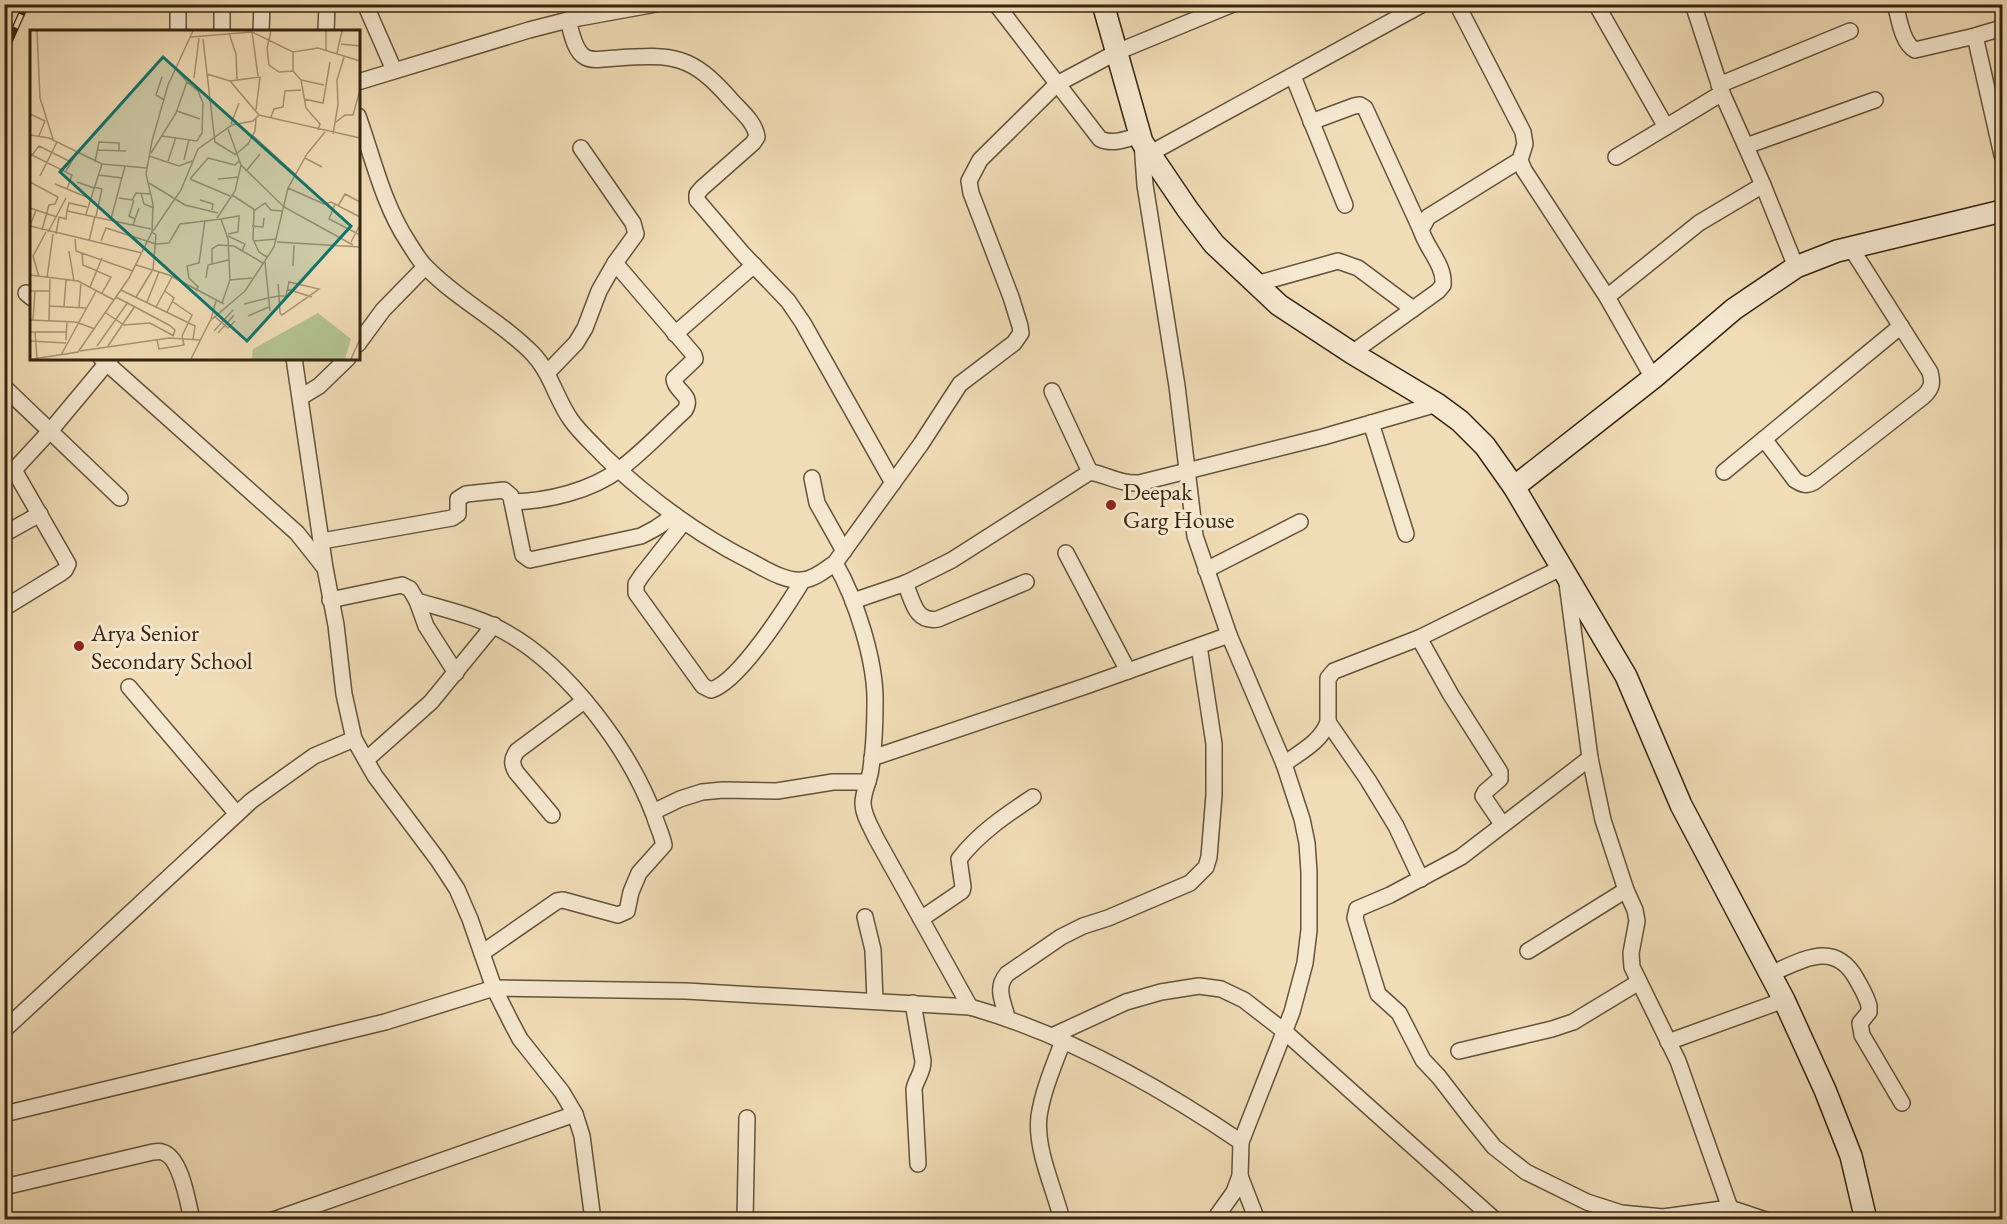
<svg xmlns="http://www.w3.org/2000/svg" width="2007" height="1224" font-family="'EB Garamond',serif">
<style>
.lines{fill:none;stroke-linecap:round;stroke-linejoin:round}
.street-casing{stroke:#64533a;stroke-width:18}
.secondary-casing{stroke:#362510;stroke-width:24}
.street{stroke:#f5e8d0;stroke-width:15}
.secondary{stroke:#f5e8d0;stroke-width:21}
.rail-casing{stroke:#362510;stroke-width:7}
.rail{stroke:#f5e8d0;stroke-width:4.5;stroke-dasharray:14;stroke-linecap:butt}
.poi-dot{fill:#8f2418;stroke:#f5e8d0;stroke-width:2}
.labels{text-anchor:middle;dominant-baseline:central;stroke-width:6;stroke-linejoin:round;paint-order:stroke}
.poi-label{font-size:24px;fill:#362510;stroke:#f5e8d0;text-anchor:start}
.inset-road{fill:none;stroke:#a69374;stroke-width:1.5}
.view{fill:#0f766e;fill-opacity:0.15;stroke:#0f766e;stroke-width:3}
.inset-edge{fill:none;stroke:#362510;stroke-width:3}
</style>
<rect width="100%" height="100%" fill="#f0dcb6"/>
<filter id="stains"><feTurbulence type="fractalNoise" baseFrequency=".00333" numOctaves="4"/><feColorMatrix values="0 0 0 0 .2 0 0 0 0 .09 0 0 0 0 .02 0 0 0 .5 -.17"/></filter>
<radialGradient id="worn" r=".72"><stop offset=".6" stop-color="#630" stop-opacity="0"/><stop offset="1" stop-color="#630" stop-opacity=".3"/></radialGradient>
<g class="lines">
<defs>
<g id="street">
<path d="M178,4V32"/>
<path d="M365,4L394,70"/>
<path d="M996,4L1100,139C1113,145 1126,139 1140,135"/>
<path d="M1457,4L1523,132L1525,144L1520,160L1524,170L1607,297L1653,378"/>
<path d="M1596,4L1666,127L1722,93"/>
<path d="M1693,4L1722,93L1763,185L1796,267"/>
<path d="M1895,4C1899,18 1902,43 1915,50L1975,36L2002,28"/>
<path d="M568,20C571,30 574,51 585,57C593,62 607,58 617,58C674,54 692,55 731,100C741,111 755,122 757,137L753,143L702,188L697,194V200L744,255L788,301L803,323L893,483"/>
<path d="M222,32V4"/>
<path d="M261,32L262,4"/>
<path d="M326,32L327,4"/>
<path d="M1975,36L2002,155"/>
<path d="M1293,76L1345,205"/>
<path d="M358,82L529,30L568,20L656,4"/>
<path d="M1719,85L1850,31"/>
<path d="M358,116C373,158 383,204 408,242C414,251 419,261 427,268C459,301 501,321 533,354C551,373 556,399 571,420C581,434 594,445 605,457C649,499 698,535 752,562C767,570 786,582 803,580C815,579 826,569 835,563L921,444L960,384L1014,343L1021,333L1020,326L1011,297L971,193L969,181L980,160L1057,84L1117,52L1233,4"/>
<path d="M1311,122L1354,106L1360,105L1365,108L1421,230"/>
<path d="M1142,142L1145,185L1177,386L1195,536L1229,635L1284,764L1302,819L1307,843L1309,872V930L1305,963L1292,1012L1241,1142L1240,1176L1234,1192L1214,1220"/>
<path d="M1746,146L1875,100"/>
<path d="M1149,154L1423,4"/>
<path d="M1616,157L1666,127"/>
<path d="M1256,284L1338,261L1358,268L1413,309"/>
<path d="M26,293L32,298"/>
<path d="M1607,297L1699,223L1763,185"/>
<path d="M675,334L754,265"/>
<path d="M358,344L383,310L425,267"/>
<path d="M1352,353L1438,291L1443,285C1445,265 1426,248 1421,230L1428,217L1520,160"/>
<path d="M101,358L297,533L324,567"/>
<path d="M294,358L325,568L336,625L344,694L354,739L375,776L438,860L457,889L470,919L494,988L511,1022L520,1039L562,1092L575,1114L582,1136L593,1220"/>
<path d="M547,373L576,343L585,328L599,291L615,263L636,234L633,223L581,148"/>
<path d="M4,387L120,498"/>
<path d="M1052,391L1090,472"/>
<path d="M301,397L319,386L348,358"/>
<path d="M1371,423L1406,534"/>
<path d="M1764,439L1795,480C1803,485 1806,486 1814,482L1924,396C1932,388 1933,383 1930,372L1851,248"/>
<path d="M1724,472L1901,326"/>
<path d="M812,478L817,503L844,551"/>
<path d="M512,502L523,555L530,560L641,536L656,528L675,515"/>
<path d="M683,523L642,575L636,584V593L703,686L711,690C739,682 787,606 803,580"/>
<path d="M4,534L40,514"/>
<path d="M322,541L452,518L458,514V499L466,494L504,490L511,496L512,502C548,501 591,491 620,469C643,452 664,429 685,410C694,395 675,392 674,379L695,359L694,355L615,263"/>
<path d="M1066,553L1128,671"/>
<path d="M835,563C856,599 876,662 875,703C875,724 874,747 871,768C870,780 863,791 863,803C863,815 871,827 876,838L970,1007"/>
<path d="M1206,570L1300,522"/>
<path d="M905,583C913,601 915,623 938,619L1026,582"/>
<path d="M1567,583L1590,758L1603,820L1626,890L1635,910L1637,921L1631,953L1632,967L1678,1061L1730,1208L1766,1220"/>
<path d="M330,600L402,585L410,589L417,601C447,610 480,617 507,633C569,668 629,749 654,815C657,825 662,835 664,845L639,873L631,892L627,911L618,915L563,900L557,901L482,953"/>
<path d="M417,601L426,626L456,673"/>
<path d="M853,601L906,583L952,560L1090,472C1108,475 1119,484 1139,483L1323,437L1437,404"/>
<path d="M4,608L61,573L65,570L68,564L14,470L51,430L111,358"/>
<path d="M1419,638L1451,695L1500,772V779L1485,792L1483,796L1502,824"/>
<path d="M129,687L237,814"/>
<path d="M1328,722L1368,780L1396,826L1421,879"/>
<path d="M872,758L1086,686L1229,635"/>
<path d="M1590,758L1461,857L1390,895L1357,909L1355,918L1378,994L1399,1013L1423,1060L1439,1077L1469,1116L1494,1147L1526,1172L1587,1202L1621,1213L1663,1217L1730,1208"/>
<path d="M366,760L431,702L494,625"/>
<path d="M1284,764C1300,752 1321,742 1328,722V678L1334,671L1419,638L1561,568"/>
<path d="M653,812L680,799L702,792L723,790L777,791L833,782H868"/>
<path d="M552,815L516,772C511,763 512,759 517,751L584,701"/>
<path d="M865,917L873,950L875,1001"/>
<path d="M921,919L962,891L963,887L959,859C979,833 1006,815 1033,797"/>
<path d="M1528,951L1626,890"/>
<path d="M1770,974C1803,960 1835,939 1857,980C1862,989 1867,997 1869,1006V1012L1860,1023L1862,1035L1902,1103"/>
<path d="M913,1003L923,1061C923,1073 916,1079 914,1089L918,1164"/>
<path d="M1007,1017C1003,1001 995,988 1007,974L1061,937L1083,926L1108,918L1190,883L1206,867L1209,857L1214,795V744L1199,646"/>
<path d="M4,1030L251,801L314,756L354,739"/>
<path d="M1052,1036L1126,1002L1161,992L1199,986L1221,989L1244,1000L1284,1031L1495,1220"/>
<path d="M1668,1042L1784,1000"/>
<path d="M1459,1051L1552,1029L1573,1022L1639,982"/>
<path d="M4,1114L385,1022L494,988L686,991L970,1007C1065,1034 1160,1087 1241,1142"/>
<path d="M1240,1176L1257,1220"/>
<path d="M4,1187L153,1152C156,1152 159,1151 162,1152C181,1156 188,1203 192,1220"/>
<path d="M273,1220L575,1114"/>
<path d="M745,1220L747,1118"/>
<path d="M1062,1220C1054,1188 1035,1149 1039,1116C1043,1090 1054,1065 1063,1041"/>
</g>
<g id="secondary">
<path d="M1103,4L1142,142L1188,210L1214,244L1279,305L1352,353L1437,404L1460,421L1485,446L1514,487L1626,676L1681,805L1784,1000L1825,1090L1851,1156L1866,1220"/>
<path d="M1514,487L1653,378L1734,309L1796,267L1837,251L2002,211"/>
</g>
</defs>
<use href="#street" class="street-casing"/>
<use href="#secondary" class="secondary-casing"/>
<use href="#street" class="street"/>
<use href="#secondary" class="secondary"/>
<defs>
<path id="rail" d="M4,53L26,4"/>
</defs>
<use href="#rail" class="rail-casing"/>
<use href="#rail" class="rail"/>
</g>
<g class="poi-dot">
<circle cx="1111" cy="505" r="6"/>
<circle cx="79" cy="646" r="6"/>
</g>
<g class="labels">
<g class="poi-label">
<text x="1123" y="491">Deepak<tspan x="1123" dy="28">Garg House</tspan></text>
<text x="91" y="632">Arya Senior<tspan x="91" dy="28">Secondary School</tspan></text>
</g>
</g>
<g transform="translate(30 30)">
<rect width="330" height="330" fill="#f0dcb6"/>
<path d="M288,283L321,309L315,329H222L223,319Z" fill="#b4c292"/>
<path class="inset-road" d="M7,1L10,68L23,109M241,1L237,18L239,35L249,42L263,41M296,1V20M222,2L228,46M199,3L206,24L207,49M161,7L222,2L263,22L288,18L330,31M173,9L185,112L206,125M311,14L330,16M263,22V41L271,50L276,78L290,94L288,100M307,23L312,1M177,44L200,51L229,85M132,47L126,65L134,70M164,48L169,8M271,50L294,55M200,51L230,47L226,80M274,69L293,73L300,32M147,81L170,89M0,84L15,91L9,106M241,87L244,79L253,77L255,61L271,60M306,92L315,85H323L330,60M201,94L209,73M198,99L211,135L254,177L323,215M303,104L308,75L307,50L314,27M0,105L19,108L72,134L117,138M222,105L266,145M132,106L167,111L172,103L173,73L168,61L157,52M67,120L96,121M121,123L146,83L157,52L146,39M0,124L42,145L37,159M206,124L218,114L225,101L226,89M2,125L9,116L41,132M119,126L149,136L162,131M275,128L292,137M154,130L159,109M138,131L146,107M65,132L69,112L89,113V121M217,140L230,124M36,141L47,122M68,145L92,148M10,146L27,112M160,149L178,128L205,135L209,131M160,149L200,166M188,149L209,147M0,152L28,167L25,174L19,175L12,200M47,152L64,158M119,153L155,175L188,183M25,154L59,168M64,157L72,159L66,186M258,158L294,174L301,172L330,187M111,163L114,174L124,178M202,165L225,180M89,168L102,170L106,163L120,164M104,170L99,186L105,189M170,170L183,174L182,180M305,174L299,189L330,205M308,176L315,164L330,172M0,178L27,187M6,180L0,196L112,223M37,181L39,173L57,177M56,184L72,134M187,188L205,161L211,135M81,189L95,136M191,189L209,186L208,202L198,204M103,195L109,178M222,196L233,197L234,188M123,201L151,160L168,119L202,95L223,91L229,85L330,108M18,202L36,168M122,202L126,205L123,240M26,204L29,187L36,189L37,181L121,199M198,206L215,214L212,221M45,209L46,221L103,241M59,211L65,186M71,211L76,198L126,214L139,213L150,194L191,189L198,209L200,250L192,273M224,211L247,209M247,212L330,217M321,212L330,195M39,221L44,251M52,223L53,235L81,247L72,263M237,227L229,222L223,209L224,181L235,173L241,180L252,181M235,232L240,281M182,234V219L188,215L204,216L233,233M106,235L139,245L194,274M263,236L264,215M0,245L48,251L84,270M9,247L3,226L16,202M17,248L23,204M176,248L178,235L198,230M200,250L222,248M60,257L72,228M257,259L282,267M91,260L165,296L163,309M0,261H19M135,261L144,268L137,282M166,261L168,257L159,248L157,236L169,233L175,190M86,267L139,295L145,300L143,306M106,267L122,241M117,272L129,242M214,274L238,268L249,266H256L259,252L289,259L252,285L250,283L249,266L248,254M19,276L56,278M34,276L36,250M49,277L51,252M126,277L142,247M76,283L94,295L120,293L144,306M184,286L198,298L205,291M218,286L239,277M181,289L186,271M0,290L46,292L65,299M3,290L5,261M19,291L20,249M184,301L203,280M0,302H37M5,302L7,329M188,303L204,285M36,310L37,291M127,310L129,319L154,315L152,306L162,285L143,272M0,311L36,313M67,316L98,272M78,316L105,276M50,321L139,308L170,310M31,325L66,261M3,329L48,322L99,248L122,202L123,174L116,144L122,111L138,55L163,1M161,329L180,291L215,261L244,217L258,158L277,124L295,102M321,329L330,309"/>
<path class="view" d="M133,27L321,196L217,311L30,142Z"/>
<rect width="330" height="330" class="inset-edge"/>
</g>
<rect width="2007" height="1224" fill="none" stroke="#f0dcb6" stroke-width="24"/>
<rect x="6" y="6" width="1995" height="1212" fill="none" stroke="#362510" stroke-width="3"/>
<rect x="12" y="12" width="1983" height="1200" fill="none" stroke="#362510" stroke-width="1.5"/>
<rect width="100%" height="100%" filter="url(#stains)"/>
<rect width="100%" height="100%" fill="url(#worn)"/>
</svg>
